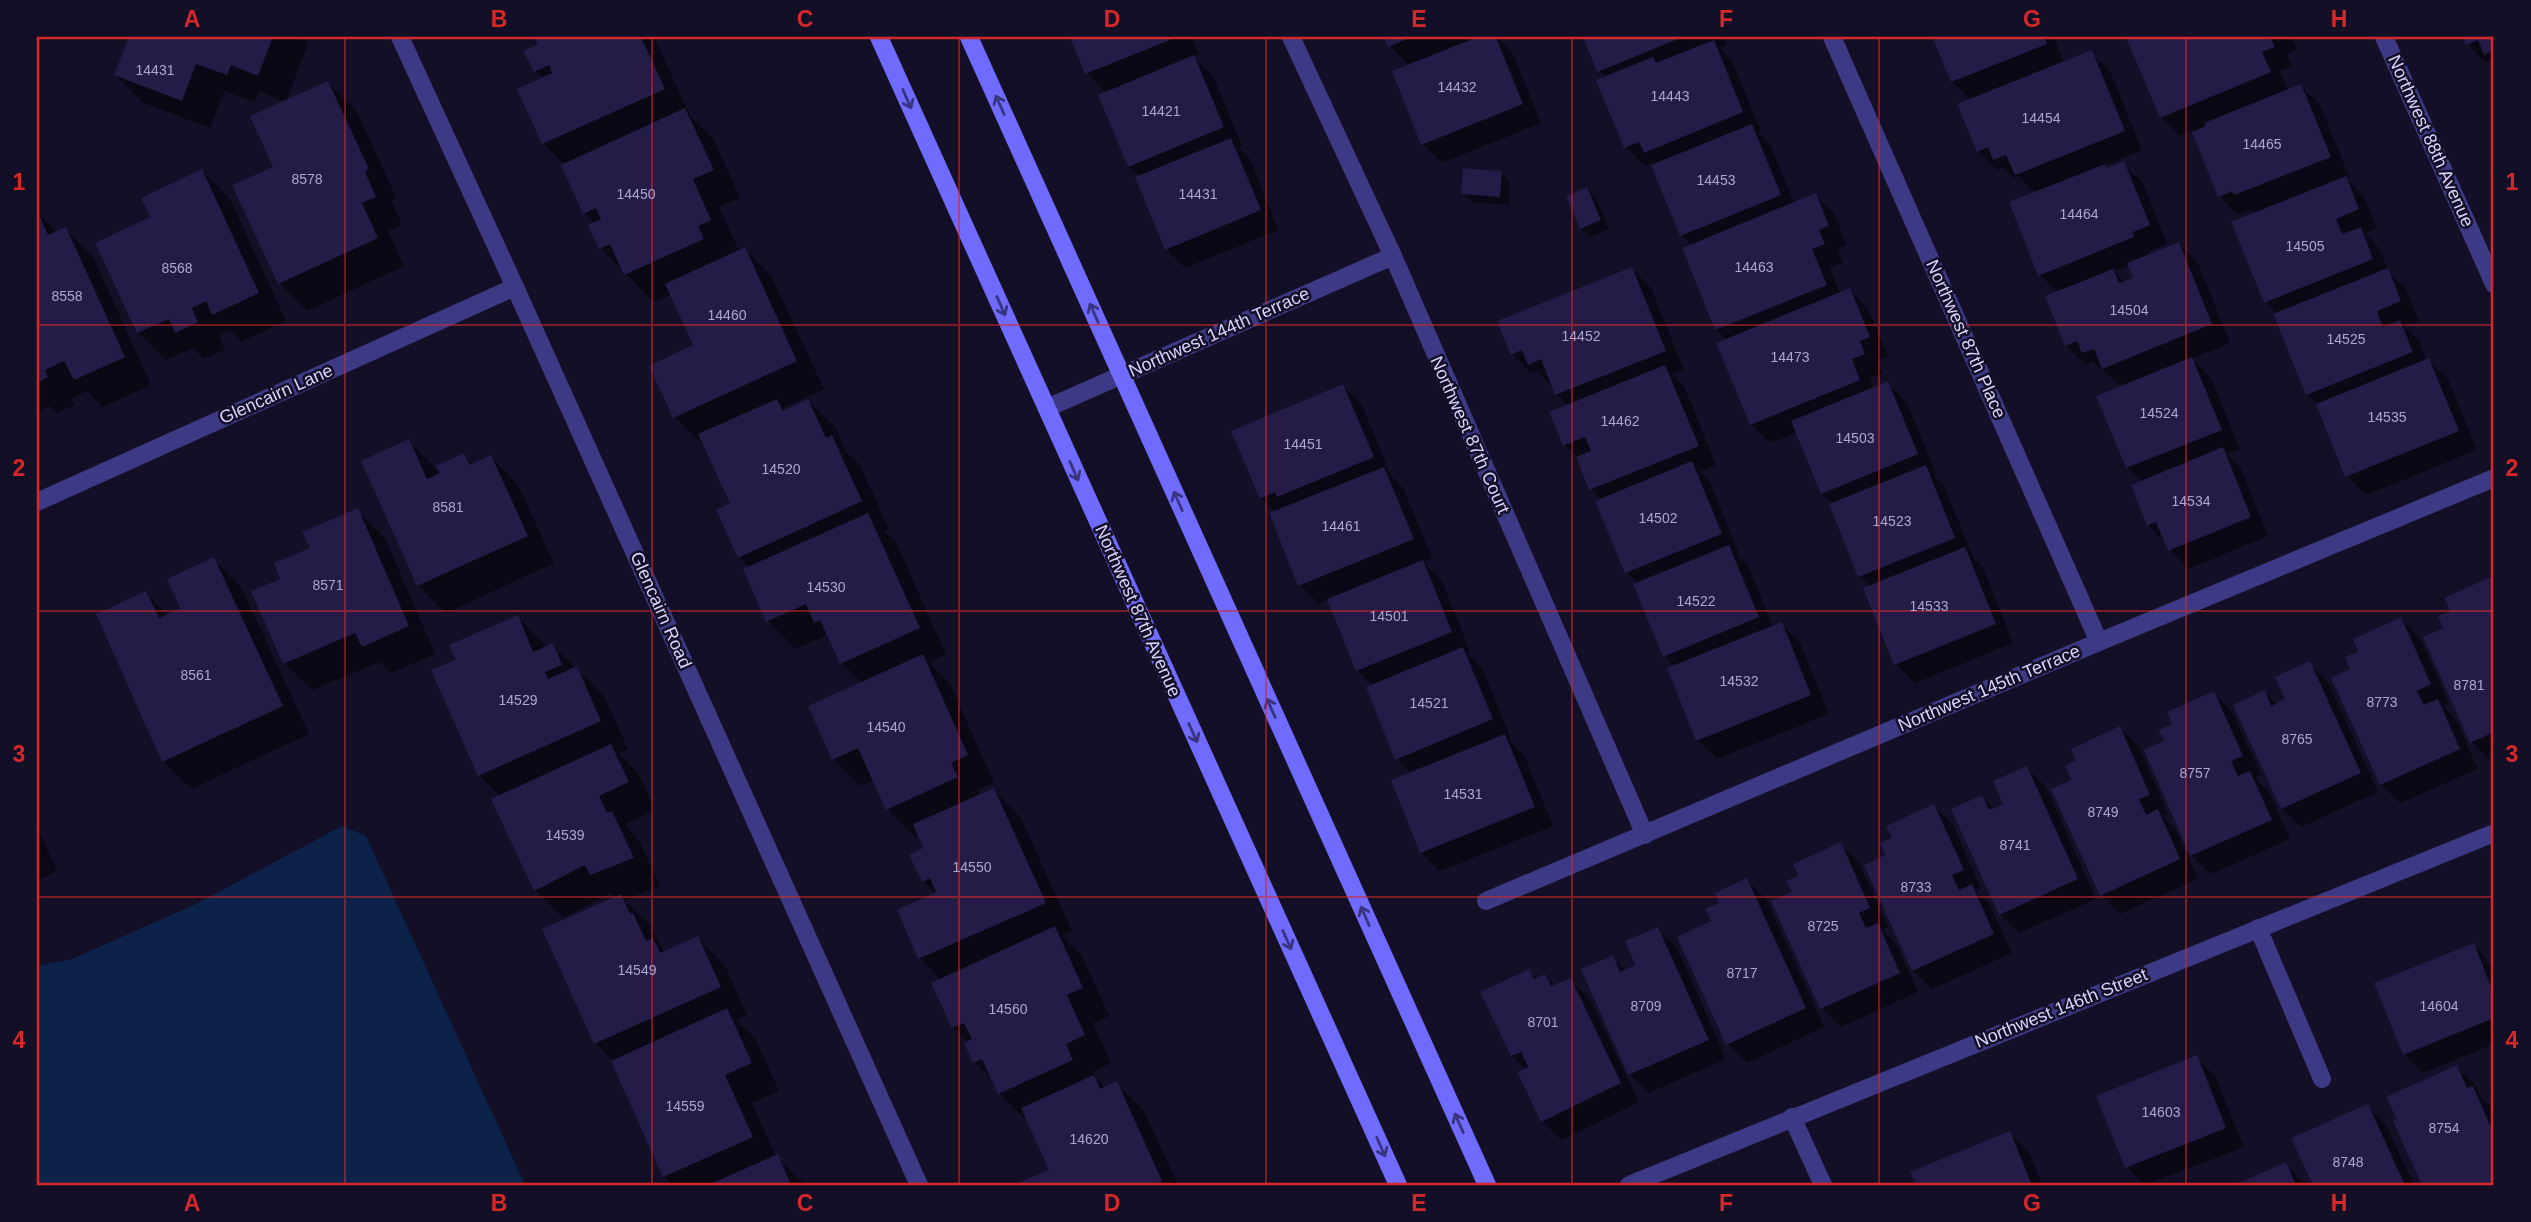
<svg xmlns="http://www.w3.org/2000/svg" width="2531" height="1222" font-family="Arial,sans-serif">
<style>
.water{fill:#0c2248}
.shadow{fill:#0007;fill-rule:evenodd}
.building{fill:#241b47}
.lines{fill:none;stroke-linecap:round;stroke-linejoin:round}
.minor{stroke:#3d3a85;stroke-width:18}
.tertiary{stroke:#3d3a85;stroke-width:18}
.secondary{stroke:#6f6bff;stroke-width:18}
.oneway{stroke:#38347d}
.grid{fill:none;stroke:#d62828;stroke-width:2;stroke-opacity:0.55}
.labels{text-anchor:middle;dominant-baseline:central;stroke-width:5;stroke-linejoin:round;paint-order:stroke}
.number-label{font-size:14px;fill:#aca6d1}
.street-label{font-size:18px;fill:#d9d4ff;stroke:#130f26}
.neatline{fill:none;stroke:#d62828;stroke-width:2.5}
.grid-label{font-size:23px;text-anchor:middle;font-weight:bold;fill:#d62828}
</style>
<rect width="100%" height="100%" fill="#130f26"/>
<path class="water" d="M342,826L366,836L525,1185H37V966L72,959L198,903Z"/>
<g class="shadow">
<path d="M130,37H301L308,44L286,102L328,83L356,110L396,197L391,200L402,225L388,231L404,266L307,311L279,283L275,168L285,102L259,91L255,102L224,91L210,128L144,103L116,75Z"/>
<path d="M537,37H654L691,117L713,138L740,198L719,207L739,251L744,249L772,277L824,389L783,408L787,411L808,401L836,428L846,452L860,465L889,529L884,531L896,542L946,655L929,663L950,684L994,783L977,790L980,796L994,790L1021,818L1072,931L1062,936L1082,956L1109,1016L1093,1023L1111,1063L1092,1072L1105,1088L1116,1083L1144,1111L1178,1185H1024L1023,1183L1051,1171L1027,1121L999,1093L994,1081L975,1062L969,1043L953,1027L941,980L920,958L899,911L936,894L923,881L926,849L919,835L915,837L887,809L874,780L861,786L833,759L862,683L842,663L827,635L796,649L768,621L750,568L739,557L732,504L705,444H702L675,417L695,346L671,294L653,302L601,248L595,224L585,213L565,165L543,143V79L535,71L541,45Z"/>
<path d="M1072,37H1192L1199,54L1193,57L1213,76L1242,146L1239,148L1250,159L1278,230L1185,268L1166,249L1140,177L1129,166L1107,93L1087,73Z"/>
<path d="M1386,37H1498L1512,52L1541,123L1442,163L1423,144L1410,66L1390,46Z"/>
<path d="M1585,37H1724L1727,45L1719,48L1732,61L1761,131L1758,132L1770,145L1794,203L1815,195L1834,214L1847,245L1837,249L1843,263L1830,268L1840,294L1849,290L1868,309L1888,356L1878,360L1883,373L1870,378L1874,389L1888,384L1907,403L1936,473L1933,475L1944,486L1974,559L1983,568L2013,643L1915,683L1896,664L1871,587L1859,576L1833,504L1822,493L1798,432L1770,443L1751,424L1727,340L1716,329L1691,245L1682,235L1652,163L1645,166L1626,147L1606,78L1599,71Z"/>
<path d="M1934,37H2054L2064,63L2091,52L2110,71L2142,150L2104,166L2109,170L2124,164L2143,183L2167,244L2150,251L2152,255L2179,244L2198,263L2230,343L2192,359L2211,378L2240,449L2227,454L2241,469L2268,536L2188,569L2148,525L2142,482L2127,467L2099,397L2123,387L2092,361L2085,364L2066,345L2058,293L2040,275L2036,194L2018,176L2013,178L2003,168L1997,170L1978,151L1971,100L1952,81ZM2129,265L2135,279L2125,283L2114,271Z"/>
<path d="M2128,37H2292L2297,49L2287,54L2292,66L2280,71L2288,91L2301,86L2320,105L2349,176L2345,178L2364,197L2377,228L2365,233L2379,248L2388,271L2406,289L2419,321L2404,326L2419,341L2427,361L2429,360L2448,379L2477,450L2366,495L2347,476L2318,405L2307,394L2278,314L2266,302L2255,214L2251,210L2238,215L2219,196L2194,130L2180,136L2161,117Z"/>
<path d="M2465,37H2494V63L2492,60L2486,63L2467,44Z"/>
<path d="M202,171L230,199L286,321L241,342L230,330L219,336L225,350L204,359L193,348L166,360L138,332L153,218Z"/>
<path d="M1501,173L1510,182L1509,205L1472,202L1463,193Z"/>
<path d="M1587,189L1596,198L1609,229L1590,237L1581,228Z"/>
<path d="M37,212L57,233L65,229L93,257L151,385L103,407L87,391L71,398L75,405L57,413L50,406L37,412Z"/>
<path d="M1632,269L1651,288L1684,370L1672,374L1684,386L1716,465L1700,471L1710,482L1739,554L1737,555L1748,566L1773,627L1781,624L1800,643L1829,714L1717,759L1698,740L1675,667L1665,656L1638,584L1627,572L1597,502L1602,500L1591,489L1579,459L1564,445L1569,406L1556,394L1552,381L1548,383L1537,371L1531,373L1512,354Z"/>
<path d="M1343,386L1362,405L1391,476L1403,488L1432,558L1423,562L1442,581L1470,651L1467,653L1482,668L1511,739L1508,740L1524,755L1553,826L1440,871L1421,852L1412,774L1397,759L1373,686L1357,670L1329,600L1319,604L1300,585L1276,512L1261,498Z"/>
<path d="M408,441L436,469L439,475L464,455L474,465L491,457L518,485L554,563L446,613L418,585Z"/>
<path d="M357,511L385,538L435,654L391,673L379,662L312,690L284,663L283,580L312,549Z"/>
<path d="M214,559L241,587L309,734L191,789L163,761L146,593L168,616L182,609Z"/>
<path d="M2493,578L2494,759L2491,761L2472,742L2445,629L2452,612Z"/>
<path d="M518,617L547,648L552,645L604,696L628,749L618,753L638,773L655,810L625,824L639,841L660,886L624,900L648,923L665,953L698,938L725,966L747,1015L736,1020L755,1038L779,1091L752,1103L776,1157L806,1185H673L664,1176L614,1062L596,1043L616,898L611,893L563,918L535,890L501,797L479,775L458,661Z"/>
<path d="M2401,619L2420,638L2449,704L2443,706L2456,720L2478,769L2400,803L2381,784L2361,653Z"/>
<path d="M2309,663L2328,682L2378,792L2301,827L2282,808L2265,692L2277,705L2288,700Z"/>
<path d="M2213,693L2232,712L2261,775L2255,778L2269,792L2290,839L2211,874L2192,855L2167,742L2175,725Z"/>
<path d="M2120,728L2139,747L2168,814L2162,816L2176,830L2198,879L2120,914L2101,895L2073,781L2079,762Z"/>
<path d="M2027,768L2046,787L2096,899L2019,933L2000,914L1982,797L1995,810L2005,805Z"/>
<path d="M1934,806L1953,825L1981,889L1976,891L1990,905L2012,953L1932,989L1913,970L1887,856L1894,839Z"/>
<path d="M37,826L57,871L37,881Z"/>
<path d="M1840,844L1859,863L1888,927L1882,930L1896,944L1918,992L1841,1027L1822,1008L1801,877Z"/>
<path d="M1747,880L1766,899L1824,1027L1747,1063L1728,1044L1679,938L1713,922L1721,904Z"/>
<path d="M1658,929L1677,948L1726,1059L1649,1093L1630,1074L1583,970L1612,957L1626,971L1637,966Z"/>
<path d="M2474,945L2494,969V1044L2423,1073L2404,1054Z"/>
<path d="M1528,971L1537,980L1545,976L1555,987L1571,980L1590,999L1639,1102L1561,1140L1542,1121L1527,1070L1512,1055Z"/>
<path d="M2196,1057L2215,1076L2244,1147L2145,1185L2127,1167Z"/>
<path d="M2457,1067L2476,1086L2480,1096L2491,1107L2494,1114V1185H2424L2395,1122Z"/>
<path d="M2494,1089V1103L2489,1091Z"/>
<path d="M2367,1106L2386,1125L2414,1185H2315L2294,1139Z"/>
<path d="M2010,1134L2029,1152L2042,1185H1918L1913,1173Z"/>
<path d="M2285,1164L2305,1185H2238Z"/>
</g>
<g class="building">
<path d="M129,37H273L258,76L231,65L227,75L196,64L182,101L114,75Z"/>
<path d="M535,37H641L665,89L542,144L517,89L552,73L549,65L534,72L523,51L538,44Z"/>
<path d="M1070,37H1177L1085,74Z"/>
<path d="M1384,37H1412L1388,47Z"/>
<path d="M1478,37H1496L1523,104L1421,145L1392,71Z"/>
<path d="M1583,37H1683L1597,72Z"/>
<path d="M1932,37H2044L2047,44L1951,82Z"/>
<path d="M2126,37H2270L2275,47L2262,52L2271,72L2160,118Z"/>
<path d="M2463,37H2494V50L2484,55L2478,40L2466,45Z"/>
<path d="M1714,40L1743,112L1644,153L1639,142L1624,148L1596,80L1653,57L1656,63Z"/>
<path d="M2092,50L2125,131L2015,175L2006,155L1993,160L1988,147L1977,152L1957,104Z"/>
<path d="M1194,55L1224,127L1128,167L1098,95Z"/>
<path d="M328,81L369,169L365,172L376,197L362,203L378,238L278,284L232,185L273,167L250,116Z"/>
<path d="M2301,84L2331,157L2234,195L2232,191L2218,197L2192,132L2206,126L2204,123Z"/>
<path d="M685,108L714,170L693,179L711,220L698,226L704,239L624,275L610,244L599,249L588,225L601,219L596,208L583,214L561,165Z"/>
<path d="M1752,124L1781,195L1680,236L1651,165Z"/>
<path d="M1231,138L1261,210L1165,250L1135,177Z"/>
<path d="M2124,161L2150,225L2133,232L2134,237L2038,276L2009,202L2105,164L2107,168Z"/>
<path d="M1463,168L1502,171L1500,197L1461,194Z"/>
<path d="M202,169L259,293L212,315L206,301L192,308L198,322L175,333L169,319L137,333L95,243L150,217L141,198Z"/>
<path d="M2346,176L2359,209L2336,219L2342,234L2361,227L2373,259L2264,303L2231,222Z"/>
<path d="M1587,187L1601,220L1580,229L1566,196Z"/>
<path d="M1816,193L1829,226L1819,230L1825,244L1812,249L1827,285L1715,330L1682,248Z"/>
<path d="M37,210L48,235L66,227L125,357L74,380L64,361L45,370L48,377L37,383Z"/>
<path d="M2179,242L2212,324L2102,369L2094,349L2082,353L2077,341L2065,346L2045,296L2113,269L2119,283L2133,278L2127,263Z"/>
<path d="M745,247L797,361L673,418L649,366L693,345L665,284Z"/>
<path d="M1632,267L1666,351L1555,395L1541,359L1528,365L1522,350L1511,355L1497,321Z"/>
<path d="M2388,268L2401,301L2377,311L2383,327L2400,320L2413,352L2306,395L2273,314Z"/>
<path d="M1850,288L1870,337L1860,341L1865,354L1852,359L1860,380L1750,425L1716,343Z"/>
<path d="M2192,357L2222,430L2126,468L2096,396Z"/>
<path d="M2429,358L2459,431L2345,477L2316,404Z"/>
<path d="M1665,365L1699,446L1589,490L1576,457L1591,451L1585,437L1563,446L1549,412Z"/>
<path d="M1888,381L1918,454L1821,494L1791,421Z"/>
<path d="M1343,384L1374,457L1277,497L1275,492L1260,499L1231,431Z"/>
<path d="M777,399L783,411L808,399L826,438L832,435L862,501L738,558L716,510L730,503L698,434Z"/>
<path d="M409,439L427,479L440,473L436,466L464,453L470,465L491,455L528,536L417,586L361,461Z"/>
<path d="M2223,447L2251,517L2168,551L2156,522L2147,526L2131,485Z"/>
<path d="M1692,461L1722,534L1625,573L1595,501Z"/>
<path d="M1926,465L1955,538L1858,577L1829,504Z"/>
<path d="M1384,467L1414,539L1298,586L1269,513Z"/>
<path d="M358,508L409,626L362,647L355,633L283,664L251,591L280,579L274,563L310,548L302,532Z"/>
<path d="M868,513L920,628L840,664L820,620L814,623L806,604L766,622L743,569Z"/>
<path d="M1729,545L1759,617L1663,657L1633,584Z"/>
<path d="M1965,547L1996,624L1894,665L1863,588Z"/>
<path d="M214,557L283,706L162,762L96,614L146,591L159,618L180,608L167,579Z"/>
<path d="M1423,560L1452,632L1356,671L1327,599Z"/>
<path d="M2493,576L2494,732L2470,743L2423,637L2443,628L2438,616L2450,611L2444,598Z"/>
<path d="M518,615L533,652L553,643L562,665L545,672L548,679L577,666L601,721L478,776L431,670L456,660L449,645Z"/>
<path d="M2401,617L2431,684L2417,691L2424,705L2438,699L2460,749L2380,785L2331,678L2350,669L2345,657L2358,652L2353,639Z"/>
<path d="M1782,622L1811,695L1696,741L1667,668Z"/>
<path d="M1463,647L1493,719L1395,760L1366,687Z"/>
<path d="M923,654L968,755L951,763L958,777L886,810L858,748L832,760L808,706Z"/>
<path d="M2310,661L2361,773L2281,809L2233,705L2265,690L2271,706L2285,699L2275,677Z"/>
<path d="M2214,691L2243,756L2231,761L2238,776L2250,771L2272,820L2190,856L2144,750L2164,741L2159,730L2172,724L2167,712Z"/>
<path d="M2120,726L2150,795L2139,799L2146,815L2158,809L2180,859L2100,896L2051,789L2071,780L2065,766L2076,761L2071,749Z"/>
<path d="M1505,734L1535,807L1420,853L1391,780Z"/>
<path d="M611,744L629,782L599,796L607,813L612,811L634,858L590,875L585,865L534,891L491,799Z"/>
<path d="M2027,766L2078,879L1999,915L1951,809L1982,795L1989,810L2003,804L1993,781Z"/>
<path d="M994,788L1046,903L918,959L897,910L936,892L930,878L922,882L909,855L923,848L913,824Z"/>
<path d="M1934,804L1964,870L1952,875L1959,890L1972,884L1994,934L1912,971L1864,865L1885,855L1880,843L1892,838L1886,826Z"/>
<path d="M1841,842L1870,908L1859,913L1866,928L1878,923L1900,973L1820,1009L1771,901L1792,892L1786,881L1798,876L1793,864Z"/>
<path d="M1747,878L1806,1008L1726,1045L1677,937L1711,921L1705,909L1719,903L1715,893Z"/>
<path d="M621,894L630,914L633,913L646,941L653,938L660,953L698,936L721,987L594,1044L542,929Z"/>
<path d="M1055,926L1083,988L1067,995L1085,1035L1066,1044L1073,1060L998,1094L982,1059L973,1063L964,1043L972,1039L964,1023L952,1028L931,983Z"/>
<path d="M1658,927L1709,1040L1628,1075L1581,969L1613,955L1620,972L1635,965L1625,941Z"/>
<path d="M2474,943L2494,995V1018L2403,1055L2374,983Z"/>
<path d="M1529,969L1534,979L1545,974L1551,986L1571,978L1621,1083L1541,1122L1517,1072L1528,1067L1521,1052L1511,1056L1480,992Z"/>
<path d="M727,1008L752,1063L725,1075L753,1137L663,1177L611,1061Z"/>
<path d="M2197,1055L2226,1128L2125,1168L2096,1096Z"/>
<path d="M2457,1065L2467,1088L2473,1086L2494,1134V1185H2422L2393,1121L2397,1119L2386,1097Z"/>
<path d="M1094,1075L1100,1089L1117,1081L1162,1181L1154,1185H1022L1020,1182L1049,1170L1021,1108Z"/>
<path d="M2368,1104L2405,1185H2313L2291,1138Z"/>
<path d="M2010,1131L2032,1185H1916L1910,1172Z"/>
<path d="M778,1154L791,1185H708Z"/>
<path d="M2286,1162L2296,1185H2234Z"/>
</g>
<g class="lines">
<g class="minor">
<path d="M400,37L515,287L919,1185"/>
<path d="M1291,37L1393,256L1645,835"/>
<path d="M1832,37L2099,642"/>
<path d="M2384,37L2494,284"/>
<path d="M1047,408L1393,256"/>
<path d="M37,502L515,287"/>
<path d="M1486,901L2099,642L2494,478"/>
<path d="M2258,928L2322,1079"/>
<path d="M1792,1117L1823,1185"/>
</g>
<path class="tertiary" d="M1629,1185L2494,833"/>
<g class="secondary">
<path d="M879,37L1398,1185"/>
<path d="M969,37L1487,1185"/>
</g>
</g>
<defs><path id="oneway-shaft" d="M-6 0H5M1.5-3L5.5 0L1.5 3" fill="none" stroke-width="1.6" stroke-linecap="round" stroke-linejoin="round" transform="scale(1.75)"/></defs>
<g class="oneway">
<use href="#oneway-shaft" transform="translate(907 99) rotate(66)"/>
<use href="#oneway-shaft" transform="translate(1000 105) rotate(-114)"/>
<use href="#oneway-shaft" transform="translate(1001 306) rotate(66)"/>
<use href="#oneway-shaft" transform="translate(1094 313) rotate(-114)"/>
<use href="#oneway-shaft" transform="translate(1074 471) rotate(66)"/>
<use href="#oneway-shaft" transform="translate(1178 501) rotate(-114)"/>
<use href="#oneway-shaft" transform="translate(1271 708) rotate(-114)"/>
<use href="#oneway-shaft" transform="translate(1193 733) rotate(66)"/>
<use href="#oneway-shaft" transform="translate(1365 916) rotate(-114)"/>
<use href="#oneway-shaft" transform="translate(1287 940) rotate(66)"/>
<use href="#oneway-shaft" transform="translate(1459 1123) rotate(-114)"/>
<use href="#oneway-shaft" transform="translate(1381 1147) rotate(66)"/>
</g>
<path class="grid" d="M345,37V1185M652,37V1185M959,37V1185M1266,37V1185M1572,37V1185M1879,37V1185M2186,37V1185M37,325H2494M37,611H2494M37,897H2494"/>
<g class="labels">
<g class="number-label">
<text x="155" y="70">14431</text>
<text x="1457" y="87">14432</text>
<text x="1670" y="96">14443</text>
<text x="1161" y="111">14421</text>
<text x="2041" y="118">14454</text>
<text x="2262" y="144">14465</text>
<text x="307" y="179">8578</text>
<text x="1716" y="180">14453</text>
<text x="636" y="194">14450</text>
<text x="1198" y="194">14431</text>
<text x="2079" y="214">14464</text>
<text x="2305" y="246">14505</text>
<text x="1754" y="267">14463</text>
<text x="177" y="268">8568</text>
<text x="67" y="296">8558</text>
<text x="2129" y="310">14504</text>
<text x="727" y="315">14460</text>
<text x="1581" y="336">14452</text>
<text x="2346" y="339">14525</text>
<text x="1790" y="357">14473</text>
<text x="2159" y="413">14524</text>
<text x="2387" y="417">14535</text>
<text x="1620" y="421">14462</text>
<text x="1855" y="438">14503</text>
<text x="1303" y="444">14451</text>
<text x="781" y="469">14520</text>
<text x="2191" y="501">14534</text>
<text x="448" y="507">8581</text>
<text x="1658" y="518">14502</text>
<text x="1892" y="521">14523</text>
<text x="1341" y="526">14461</text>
<text x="328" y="585">8571</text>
<text x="826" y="587">14530</text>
<text x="1696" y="601">14522</text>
<text x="1929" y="606">14533</text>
<text x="1389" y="616">14501</text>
<text x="196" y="675">8561</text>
<text x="1739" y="681">14532</text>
<text x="2469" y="685">8781</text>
<text x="518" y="700">14529</text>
<text x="2382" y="702">8773</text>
<text x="1429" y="703">14521</text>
<text x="886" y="727">14540</text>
<text x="2297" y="739">8765</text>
<text x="2195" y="773">8757</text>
<text x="1463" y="794">14531</text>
<text x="2103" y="812">8749</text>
<text x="565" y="835">14539</text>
<text x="2015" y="845">8741</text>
<text x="972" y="867">14550</text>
<text x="1916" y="887">8733</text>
<text x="1823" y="926">8725</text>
<text x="637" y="970">14549</text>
<text x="1742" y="973">8717</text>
<text x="1646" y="1006">8709</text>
<text x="2439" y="1006">14604</text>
<text x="1008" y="1009">14560</text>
<text x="1543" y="1022">8701</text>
<text x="685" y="1106">14559</text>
<text x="2161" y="1112">14603</text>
<text x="2444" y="1128">8754</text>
<text x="1089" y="1139">14620</text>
<text x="2348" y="1162">8748</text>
</g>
<g class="street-label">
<text transform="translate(2431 141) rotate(66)">Northwest 88th Avenue</text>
<text transform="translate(1219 332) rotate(-24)">Northwest 144th Terrace</text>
<text transform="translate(1966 339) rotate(66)">Northwest 87th Place</text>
<text transform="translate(276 394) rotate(-24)">Glencairn Lane</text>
<text transform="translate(1470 435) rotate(66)">Northwest 87th Court</text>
<text transform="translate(661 610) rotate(66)">Glencairn Road</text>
<text transform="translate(1138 611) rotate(66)">Northwest 87th Avenue</text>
<text transform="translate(1989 688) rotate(-23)">Northwest 145th Terrace</text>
<text transform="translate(2061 1008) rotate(-22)">Northwest 146th Street</text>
</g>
</g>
<rect width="2531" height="1222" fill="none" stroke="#130f26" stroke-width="77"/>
<rect x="38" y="38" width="2454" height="1146" class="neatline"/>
<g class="grid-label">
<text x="192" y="27">A</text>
<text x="499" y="27">B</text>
<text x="805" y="27">C</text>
<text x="1112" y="27">D</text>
<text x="1419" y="27">E</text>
<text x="1726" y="27">F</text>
<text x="2032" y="27">G</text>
<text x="2339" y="27">H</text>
<text x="19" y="190">1</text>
<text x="2512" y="190">1</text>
<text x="19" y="476">2</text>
<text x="2512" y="476">2</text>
<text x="19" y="762">3</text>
<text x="2512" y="762">3</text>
<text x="19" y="1048">4</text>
<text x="2512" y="1048">4</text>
<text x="192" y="1211">A</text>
<text x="499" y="1211">B</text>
<text x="805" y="1211">C</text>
<text x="1112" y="1211">D</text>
<text x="1419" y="1211">E</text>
<text x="1726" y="1211">F</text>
<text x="2032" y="1211">G</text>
<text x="2339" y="1211">H</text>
</g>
</svg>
